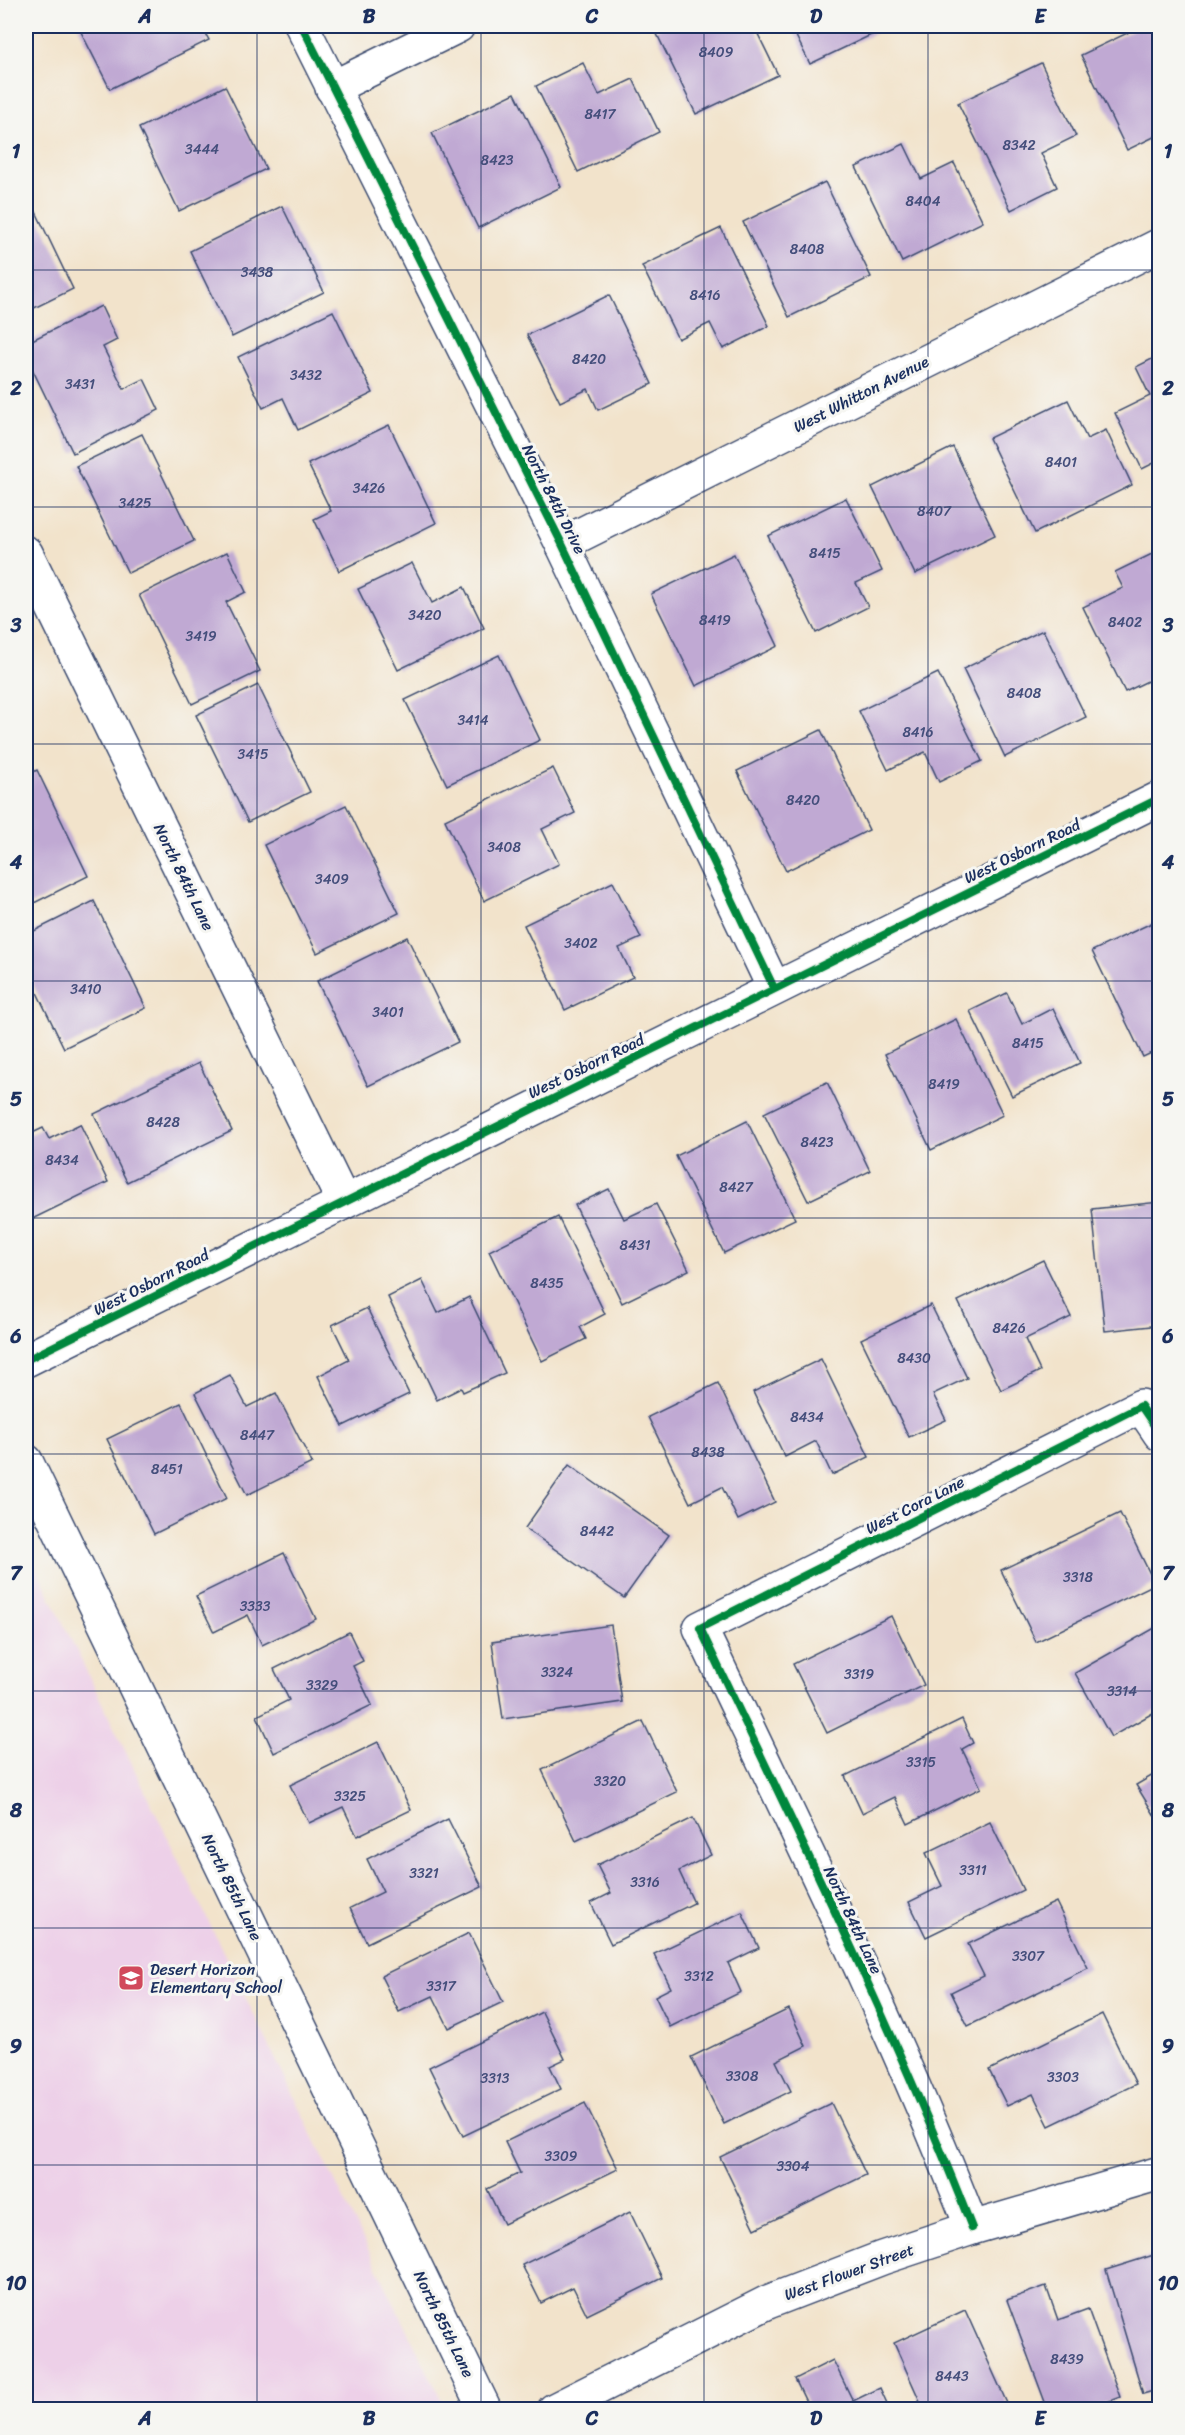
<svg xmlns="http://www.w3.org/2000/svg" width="1185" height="2435" font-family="Sriracha,sans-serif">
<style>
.built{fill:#edd0e8}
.building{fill:#c0a9d3}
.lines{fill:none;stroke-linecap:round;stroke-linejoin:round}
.minor-casing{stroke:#3b4a6e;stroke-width:36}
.minor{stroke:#fff;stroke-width:33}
.cycleway-casing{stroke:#f6f6f2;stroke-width:11}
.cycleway{stroke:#00873e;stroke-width:8}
.grid{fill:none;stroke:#1b2f5e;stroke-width:1.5;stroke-opacity:0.55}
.labels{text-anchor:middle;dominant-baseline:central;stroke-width:6;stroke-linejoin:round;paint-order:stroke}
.number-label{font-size:14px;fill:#444e7b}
.street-label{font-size:16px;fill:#1b2f5e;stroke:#f6f6f2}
.poi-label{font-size:16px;fill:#1b2f5e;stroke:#f6f6f2;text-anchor:start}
.neatline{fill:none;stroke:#1b2f5e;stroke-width:2}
.grid-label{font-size:20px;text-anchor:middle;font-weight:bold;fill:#1b2f5e}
</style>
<rect width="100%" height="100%" fill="#f6f6f2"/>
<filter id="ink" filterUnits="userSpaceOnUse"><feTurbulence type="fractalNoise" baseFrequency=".0167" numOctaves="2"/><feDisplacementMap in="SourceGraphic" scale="12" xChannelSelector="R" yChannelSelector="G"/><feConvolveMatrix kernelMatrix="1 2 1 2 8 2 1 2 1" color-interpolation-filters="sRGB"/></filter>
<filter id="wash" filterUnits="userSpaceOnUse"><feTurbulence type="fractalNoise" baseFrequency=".008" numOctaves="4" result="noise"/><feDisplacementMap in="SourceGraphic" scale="24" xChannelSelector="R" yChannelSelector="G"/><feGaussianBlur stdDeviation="1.35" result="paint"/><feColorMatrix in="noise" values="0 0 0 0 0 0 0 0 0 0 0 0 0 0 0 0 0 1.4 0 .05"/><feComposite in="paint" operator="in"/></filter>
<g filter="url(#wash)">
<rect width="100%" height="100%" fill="#f2e3cb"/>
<path class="built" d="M26,1547L446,2409H26Z"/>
<g id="blocks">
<g class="building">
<path d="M78,26H201L209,40L110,89Z"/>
<path d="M664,26H754L778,75L696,114L655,30Z"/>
<path d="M791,26H890L810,64Z"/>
<path d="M1142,26H1160V134L1127,150L1081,55Z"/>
<path d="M583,63L599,95L633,79L659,132L578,172L536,86Z"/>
<path d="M1041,63L1076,136L1041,153L1057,187L1011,210L958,103Z"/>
<path d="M225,86L266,169L179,211L139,128Z"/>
<path d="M515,93L561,187L478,228L432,133Z"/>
<path d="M904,144L921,179L954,163L983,222L902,262L856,167Z"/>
<path d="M825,182L871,277L789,317L743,222Z"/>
<path d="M26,191L73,289L26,312Z"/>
<path d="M282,206L324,292L232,337L190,251Z"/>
<path d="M721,228L769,326L723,349L710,323L678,339L642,266Z"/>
<path d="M609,295L652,384L598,410L588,389L560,402L527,335Z"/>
<path d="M101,306L117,340L103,347L124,389L144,379L159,410L73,453L26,356V343Z"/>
<path d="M333,311L373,393L298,430L283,398L263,408L238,357Z"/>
<path d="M1160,355V460L1142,469L1115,413L1150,396L1136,367Z"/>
<path d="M1068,400L1087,439L1106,430L1132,485L1035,533L989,438Z"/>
<path d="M389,425L436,523L339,571L314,519L331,511L308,464Z"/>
<path d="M142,434L194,541L128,573L76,466Z"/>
<path d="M953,447L995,535L915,574L872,487Z"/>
<path d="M846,498L882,571L856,583L868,607L816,633L768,536Z"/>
<path d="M227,552L246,592L226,602L260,671L192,704L139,595Z"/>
<path d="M1156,552L1160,559V636L1156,638L1160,646V675L1125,692L1083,607L1123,588L1115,572Z"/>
<path d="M734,554L778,646L696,686L651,594Z"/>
<path d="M412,563L432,603L464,587L484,628L398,670L358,589Z"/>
<path d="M1043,630L1086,717L1005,757L963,669Z"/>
<path d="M499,655L540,740L447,785L405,700Z"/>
<path d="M938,673L982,761L939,782L925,752L888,770L859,711Z"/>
<path d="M258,685L310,792L248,822L196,715Z"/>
<path d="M821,730L869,830L786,871L737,771Z"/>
<path d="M553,768L575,813L542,829L559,864L484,901L445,820Z"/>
<path d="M37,770L88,876L26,907V776Z"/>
<path d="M346,805L399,913L317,953L264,845Z"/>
<path d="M613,882L641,938L619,948L633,977L565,1010L524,925Z"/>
<path d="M94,901L146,1008L64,1048L26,970V935Z"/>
<path d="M1160,919V1049L1143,1057L1092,951Z"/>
<path d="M407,937L458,1042L368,1086L317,981Z"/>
<path d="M1007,993L1022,1024L1053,1008L1080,1063L1012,1096L970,1011Z"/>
<path d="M956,1019L1003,1115L931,1150L885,1054Z"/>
<path d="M199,1063L232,1131L127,1182L94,1114Z"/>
<path d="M827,1082L870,1171L808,1201L764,1113Z"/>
<path d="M747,1121L795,1219L724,1253L676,1156Z"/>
<path d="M80,1124L108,1182L26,1222V1136L43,1128L49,1139Z"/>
<path d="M609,1189L624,1219L656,1204L689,1270L622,1303L575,1205Z"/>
<path d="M1160,1202V1325L1105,1331L1092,1209Z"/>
<path d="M558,1217L605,1314L580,1327L586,1339L542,1361L489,1251Z"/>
<path d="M1043,1260L1071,1317L1025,1339L1040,1371L1001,1390L958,1301Z"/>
<path d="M422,1280L438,1313L469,1297L505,1373L463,1392L461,1388L437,1400L388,1297Z"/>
<path d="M931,1305L967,1378L933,1394L946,1420L909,1437L861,1339Z"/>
<path d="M367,1308L409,1394L343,1426L318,1376L349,1360L332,1325Z"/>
<path d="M821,1359L869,1457L832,1475L816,1441L785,1457L753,1392Z"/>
<path d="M230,1375L247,1407L276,1393L312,1463L247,1495L195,1393Z"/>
<path d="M718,1383L775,1502L738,1520L722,1487L690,1503L648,1417Z"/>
<path d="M181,1403L227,1498L154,1534L107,1439Z"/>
<path d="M569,1465L669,1535L624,1598L525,1528Z"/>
<path d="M1120,1513L1155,1584L1036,1642L1001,1570Z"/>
<path d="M284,1553L316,1619L262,1645L248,1615L214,1632L196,1596Z"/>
<path d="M891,1616L924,1685L827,1733L793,1664Z"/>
<path d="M611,1625L622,1702L503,1719L492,1642Z"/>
<path d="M1160,1625V1709L1111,1737L1075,1673Z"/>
<path d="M349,1632L363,1661L353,1666L372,1705L274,1753L257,1716L289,1700L274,1669Z"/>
<path d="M962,1719L973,1743L962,1749L981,1788L908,1824L895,1797L862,1813L845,1776Z"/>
<path d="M643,1721L677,1792L576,1841L542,1770Z"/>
<path d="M378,1742L411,1810L357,1836L343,1807L309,1823L290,1785Z"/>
<path d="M1160,1771V1824L1136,1785Z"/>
<path d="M693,1818L711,1855L679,1871L694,1903L611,1944L591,1903L611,1893L597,1865Z"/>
<path d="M448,1819L482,1887L367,1943L350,1908L383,1892L367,1859Z"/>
<path d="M990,1822L1023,1890L926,1937L909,1902L942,1886L926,1853Z"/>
<path d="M1056,1902L1088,1968L968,2026L951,1992L984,1976L968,1944Z"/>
<path d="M742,1912L759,1948L728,1963L741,1992L670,2027L655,1996L671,1988L654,1954Z"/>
<path d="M469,1933L503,2002L449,2028L433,1996L399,2012L381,1976Z"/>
<path d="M789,2009L806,2046L776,2061L791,2091L724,2124L691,2057Z"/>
<path d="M542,2012L565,2059L550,2066L561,2089L463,2136L429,2067Z"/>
<path d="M1102,2014L1136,2084L1049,2126L1033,2094L1007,2106L989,2070Z"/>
<path d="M585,2103L618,2169L504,2224L487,2189L520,2173L505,2142Z"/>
<path d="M831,2103L866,2175L755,2229L720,2157Z"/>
<path d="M630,2212L662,2278L587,2315L573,2287L541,2303L522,2265Z"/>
<path d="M1160,2253V2389L1143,2394L1106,2270Z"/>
<path d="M1046,2286L1058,2320L1088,2309L1120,2397L1086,2410H1048L1007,2300Z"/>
<path d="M965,2310L1010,2410H924L894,2343Z"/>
<path d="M833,2360L853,2401L880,2388L890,2410H810L795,2379Z"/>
</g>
</g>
</g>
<g filter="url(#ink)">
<use href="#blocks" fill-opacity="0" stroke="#3b4a6e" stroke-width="1.5"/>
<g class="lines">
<defs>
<g id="minor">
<path d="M302,26L562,544L774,988"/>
<path d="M332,88L458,26"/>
<path d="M562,544L1160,245"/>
<path d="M26,553L343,1201"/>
<path d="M26,1360L1160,798"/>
<path d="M26,1461L485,2410"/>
<path d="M972,2228C892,2023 794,1826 700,1628L1141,1406L1160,1434"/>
<path d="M554,2410L768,2302L882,2258L972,2228L1160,2173"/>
</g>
</defs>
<use href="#minor" class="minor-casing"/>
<use href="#minor" class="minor"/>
<defs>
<g id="cycleway">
<path d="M302,26L562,544L774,988"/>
<path d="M26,1360L1160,798"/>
<path d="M972,2228C892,2023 794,1826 700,1628L1141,1406L1160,1434"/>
</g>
</defs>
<use href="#cycleway" class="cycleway-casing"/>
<use href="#cycleway" class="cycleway"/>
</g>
</g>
<path class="grid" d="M257,26V2410M481,26V2410M704,26V2410M928,26V2410M26,270H1160M26,507H1160M26,744H1160M26,981H1160M26,1218H1160M26,1454H1160M26,1691H1160M26,1928H1160M26,2165H1160"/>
<defs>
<symbol id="school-square" viewBox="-11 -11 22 22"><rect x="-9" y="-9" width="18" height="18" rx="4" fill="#d1495b" stroke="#f6f6f2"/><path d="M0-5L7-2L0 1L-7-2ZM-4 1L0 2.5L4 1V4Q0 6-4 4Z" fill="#fff"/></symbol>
</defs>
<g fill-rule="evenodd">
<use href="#school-square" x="116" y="1963" width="30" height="30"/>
</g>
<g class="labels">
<g class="number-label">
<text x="716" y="52">8409</text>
<text x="600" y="114">8417</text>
<text x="1019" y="145">8342</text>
<text x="202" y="149">3444</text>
<text x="497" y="160">8423</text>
<text x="923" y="201">8404</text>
<text x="807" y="249">8408</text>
<text x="257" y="272">3438</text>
<text x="705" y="295">8416</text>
<text x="589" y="359">8420</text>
<text x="306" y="375">3432</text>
<text x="80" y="384">3431</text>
<text x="1061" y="462">8401</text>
<text x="369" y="488">3426</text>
<text x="135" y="503">3425</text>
<text x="934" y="511">8407</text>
<text x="825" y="553">8415</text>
<text x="425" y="615">3420</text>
<text x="715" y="620">8419</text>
<text x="1125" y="622">8402</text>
<text x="201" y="636">3419</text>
<text x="1024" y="693">8408</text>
<text x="473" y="720">3414</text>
<text x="918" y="732">8416</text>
<text x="253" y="754">3415</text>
<text x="803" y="800">8420</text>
<text x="504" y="847">3408</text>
<text x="332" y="879">3409</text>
<text x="581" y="943">3402</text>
<text x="86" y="989">3410</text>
<text x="388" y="1012">3401</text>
<text x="1028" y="1043">8415</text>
<text x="944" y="1084">8419</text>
<text x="163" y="1122">8428</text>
<text x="817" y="1142">8423</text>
<text x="62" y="1160">8434</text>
<text x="736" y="1187">8427</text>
<text x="635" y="1245">8431</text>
<text x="547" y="1283">8435</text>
<text x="1009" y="1328">8426</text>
<text x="914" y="1358">8430</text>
<text x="807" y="1417">8434</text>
<text x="257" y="1435">8447</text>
<text x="708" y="1452">8438</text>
<text x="167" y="1469">8451</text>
<text x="597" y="1531">8442</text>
<text x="1078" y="1577">3318</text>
<text x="255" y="1606">3333</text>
<text x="557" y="1672">3324</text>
<text x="859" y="1674">3319</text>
<text x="322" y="1685">3329</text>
<text x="1122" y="1691">3314</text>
<text x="921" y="1762">3315</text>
<text x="610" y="1781">3320</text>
<text x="350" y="1796">3325</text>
<text x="973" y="1870">3311</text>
<text x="424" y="1873">3321</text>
<text x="645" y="1882">3316</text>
<text x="1028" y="1956">3307</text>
<text x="699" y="1976">3312</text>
<text x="441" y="1986">3317</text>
<text x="742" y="2076">3308</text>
<text x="1063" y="2077">3303</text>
<text x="495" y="2078">3313</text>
<text x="561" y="2156">3309</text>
<text x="793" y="2166">3304</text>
<text x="1067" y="2359">8439</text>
<text x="952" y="2376">8443</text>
</g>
<g class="street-label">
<text transform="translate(861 394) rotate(-27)">West Whitton Avenue</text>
<text transform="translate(554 499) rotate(63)">North 84th Drive</text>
<text transform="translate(1022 851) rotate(-26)">West Osborn Road</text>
<text transform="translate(184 877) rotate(64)">North 84th Lane</text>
<text transform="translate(586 1066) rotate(-26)">West Osborn Road</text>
<text transform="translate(151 1282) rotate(-27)">West Osborn Road</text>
<text transform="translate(915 1505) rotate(-27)">West Cora Lane</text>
<text transform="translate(232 1887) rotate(64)">North 85th Lane</text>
<text transform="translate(853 1920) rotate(65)">North 84th Lane</text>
<text transform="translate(849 2272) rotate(-20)">West Flower Street</text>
<text transform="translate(444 2324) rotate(64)">North 85th Lane</text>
</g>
<g class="poi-label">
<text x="150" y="1969">Desert Horizon<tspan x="150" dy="18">Elementary School</tspan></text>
</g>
</g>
<rect width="1185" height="2435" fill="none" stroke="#f6f6f2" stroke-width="66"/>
<rect x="33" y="33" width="1119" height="2369" class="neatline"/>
<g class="grid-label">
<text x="145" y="23">A</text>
<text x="369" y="23">B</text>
<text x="592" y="23">C</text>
<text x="816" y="23">D</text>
<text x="1040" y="23">E</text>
<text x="16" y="158">1</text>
<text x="1168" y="158">1</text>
<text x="16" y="395">2</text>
<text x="1168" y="395">2</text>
<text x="16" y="632">3</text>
<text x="1168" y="632">3</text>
<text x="16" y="869">4</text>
<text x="1168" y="869">4</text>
<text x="16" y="1106">5</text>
<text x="1168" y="1106">5</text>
<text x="16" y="1343">6</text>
<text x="1168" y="1343">6</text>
<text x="16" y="1580">7</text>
<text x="1168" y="1580">7</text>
<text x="16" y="1817">8</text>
<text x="1168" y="1817">8</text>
<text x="16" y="2053">9</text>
<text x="1168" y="2053">9</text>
<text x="16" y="2290">10</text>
<text x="1168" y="2290">10</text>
<text x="145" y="2425">A</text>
<text x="369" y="2425">B</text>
<text x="592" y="2425">C</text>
<text x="816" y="2425">D</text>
<text x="1040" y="2425">E</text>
</g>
</svg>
